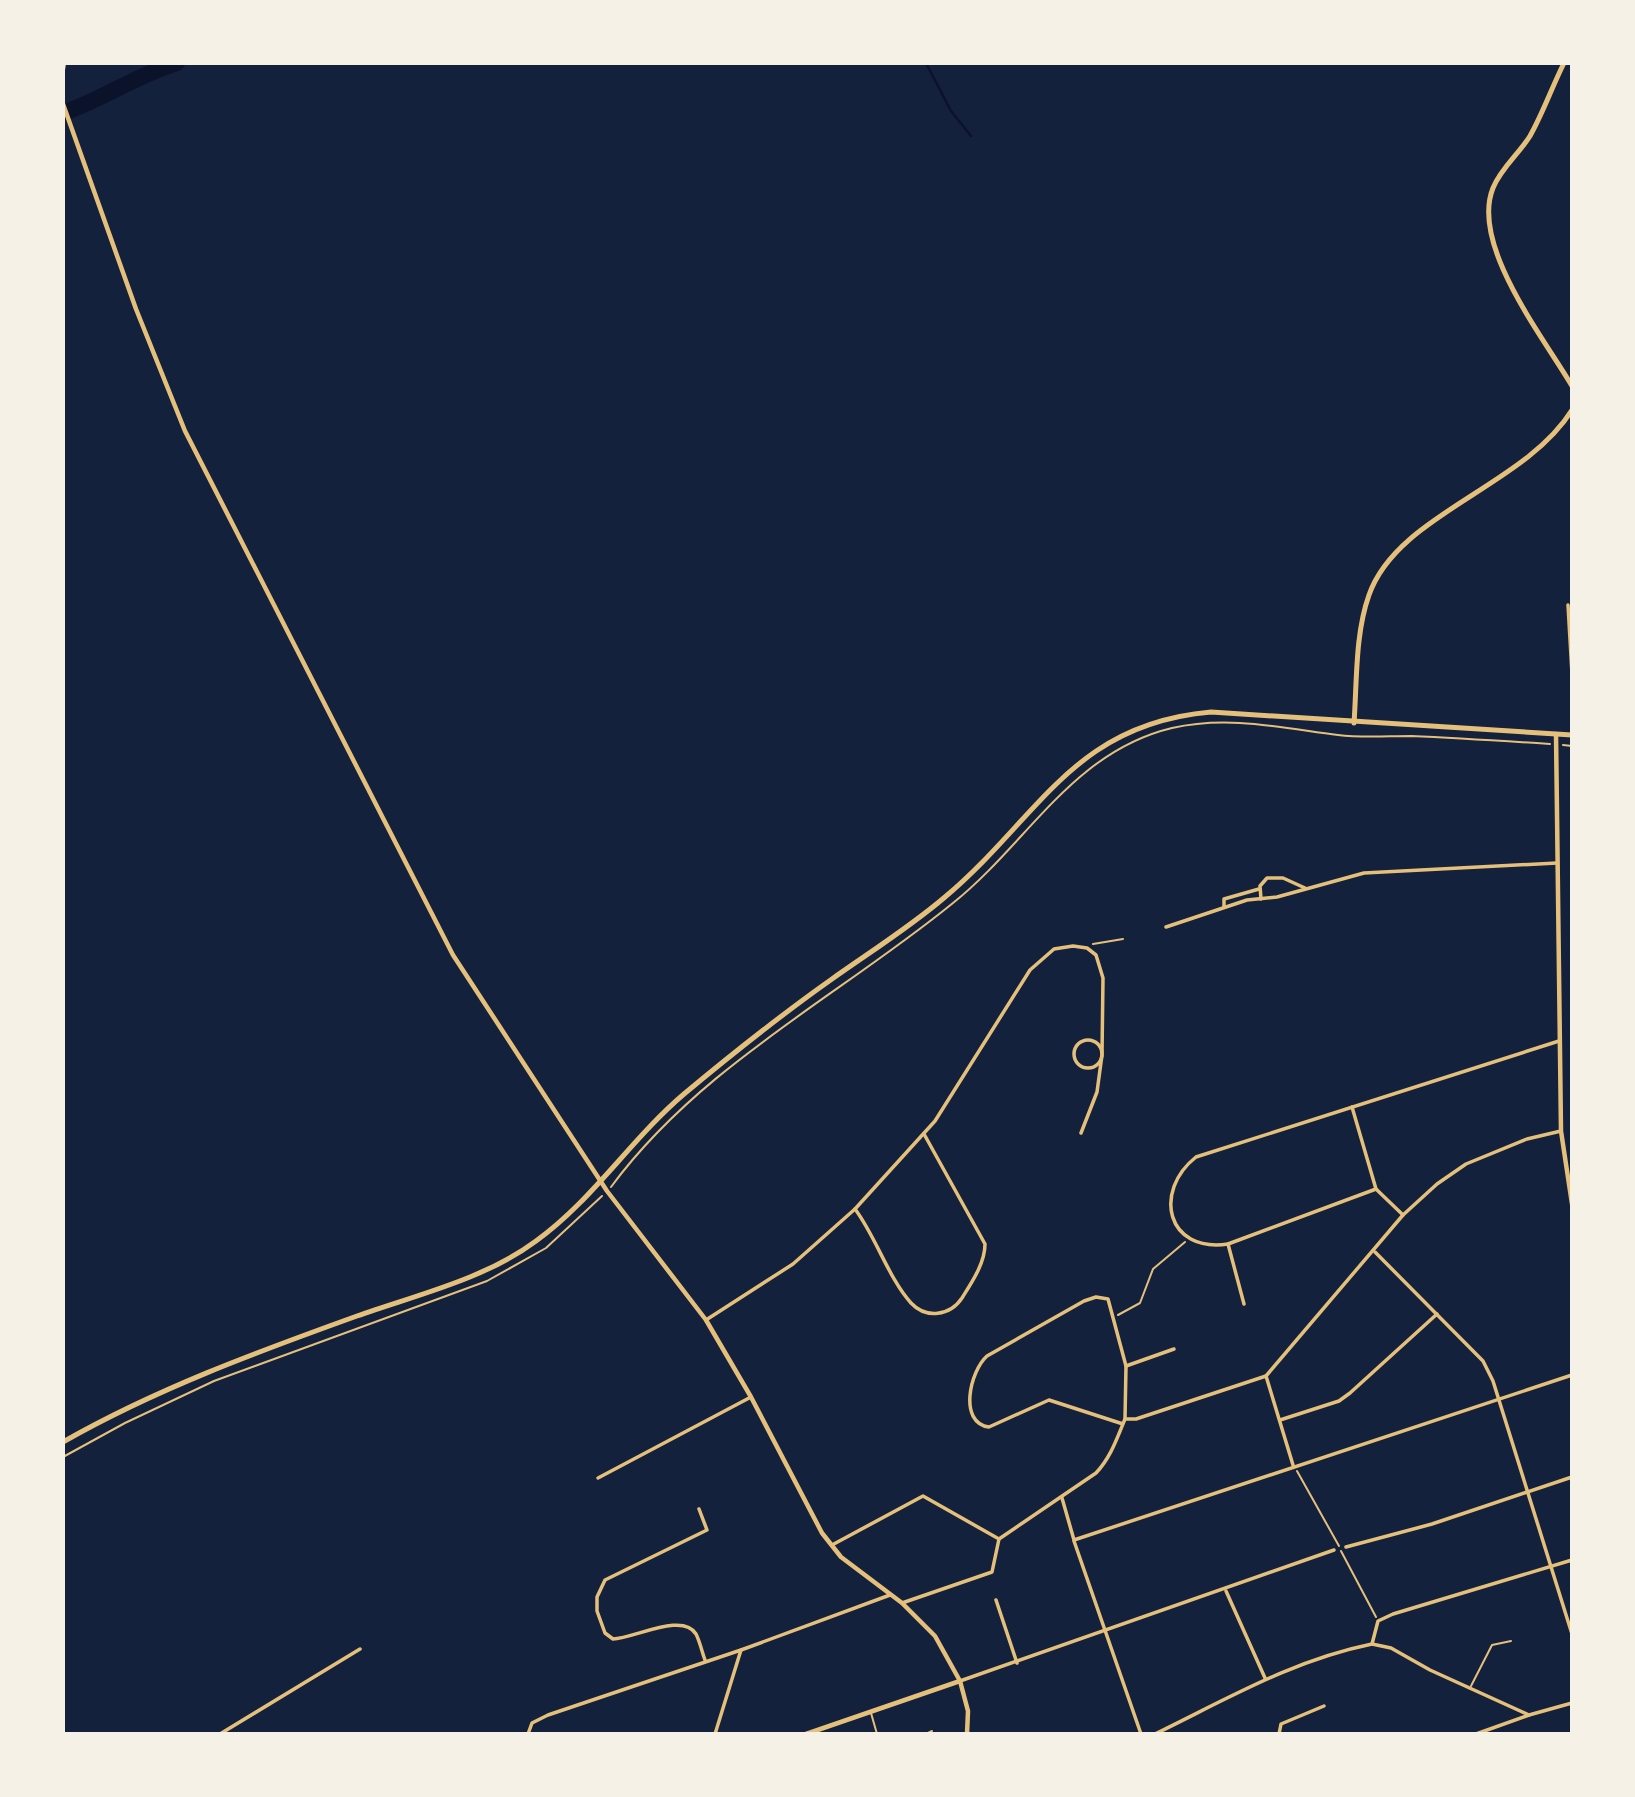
<svg xmlns="http://www.w3.org/2000/svg" width="1635" height="1797" font-family="Barlow,sans-serif">
<style>
.lines{fill:none;stroke-linecap:round;stroke-linejoin:round}
.stream{stroke:#0b132b;stroke-width:2.5}
.river{stroke:#0b132b;stroke-width:16}
.path{stroke:#e5c07b;stroke-width:2}
.service{stroke:#e5c07b;stroke-width:2}
.minor{stroke:#e5c07b;stroke-width:3.5}
.tertiary{stroke:#e5c07b;stroke-width:4.5}
.secondary{stroke:#e5c07b;stroke-width:5}
</style>
<rect width="100%" height="100%" fill="#14213d"/>
<g class="lines">
<g class="stream">
<path d="M926,63L951,111L971,136"/>
<path d="M97,91L99,98"/>
</g>
<path class="river" d="M63,113C103,99 137,75 177,63"/>
<g class="path">
<path d="M1563,745L1572,746"/>
<path d="M1093,944L1123,939"/>
<path d="M611,1187C700,1066 839,996 953,903C1028,843 1072,752 1172,728C1228,715 1283,728 1338,735C1362,738 1387,736 1411,736C1457,738 1504,741 1550,744"/>
<path d="M1118,1315L1140,1303L1153,1269L1185,1242"/>
<path d="M63,1457L125,1423L214,1381L487,1281L546,1248L602,1196"/>
<path d="M1297,1471L1339,1546"/>
<path d="M1341,1551L1376,1617"/>
</g>
<g class="service">
<path d="M1471,1686L1492,1645L1511,1641"/>
<path d="M871,1713L877,1734"/>
<path d="M926,1734L932,1731"/>
</g>
<g class="minor">
<path d="M1568,605L1572,674"/>
<path d="M1261,899L1260,886L1267,878H1283L1305,888"/>
<path d="M1224,907V899L1259,889"/>
<path d="M1166,927L1247,900L1277,897L1364,873L1557,863"/>
<circle cx="1088" cy="1054" r="14"/>
<path d="M1352,1107L1376,1189L1403,1215"/>
<path d="M1376,1189L1228,1244C1166,1253 1153,1191 1196,1157L1559,1041"/>
<path d="M855,1209C876,1237 889,1279 911,1303C926,1319 950,1316 962,1298C972,1282 985,1263 985,1244L924,1134"/>
<path d="M1228,1244L1244,1304"/>
<path d="M1375,1252L1483,1361L1493,1381L1572,1634"/>
<path d="M706,1320L793,1264L855,1209L935,1121L1030,970L1054,949L1073,946L1087,948L1096,955L1103,978L1102,1055L1097,1092L1081,1133"/>
<path d="M1126,1366L1174,1349"/>
<path d="M1266,1376L1293,1465"/>
<path d="M1125,1419H1136L1266,1376L1403,1215L1437,1184L1466,1164L1527,1139L1561,1131"/>
<path d="M1280,1420L1339,1401L1350,1393L1437,1314"/>
<path d="M598,1478L751,1397"/>
<path d="M1062,1498L1074,1540L1572,1375"/>
<path d="M699,1509L707,1530L605,1580L597,1597V1611L605,1633L613,1639C635,1638 683,1612 696,1634C700,1642 702,1652 705,1660"/>
<path d="M1074,1541L1141,1734"/>
<path d="M832,1545L923,1496L999,1539"/>
<path d="M1346,1547L1432,1524L1572,1477"/>
<path d="M1572,1560L1393,1614L1378,1621L1372,1644L1391,1648L1430,1670L1529,1715L1572,1703"/>
<path d="M1226,1591L1265,1678"/>
<path d="M996,1600L1017,1663"/>
<path d="M902,1603L992,1572L999,1539L1096,1473C1111,1457 1117,1438 1125,1419L1126,1366L1108,1299L1096,1297L1084,1301L987,1356C970,1371 958,1423 989,1427L1049,1400L1123,1424"/>
<path d="M960,1681L1334,1550"/>
<path d="M220,1734L360,1649"/>
<path d="M528,1734L532,1723L548,1715L741,1650L890,1595"/>
<path d="M715,1734L741,1650"/>
<path d="M1155,1734C1227,1699 1293,1660 1372,1644"/>
<path d="M1279,1734L1281,1724L1324,1706"/>
<path d="M1476,1734L1529,1715"/>
</g>
<g class="tertiary">
<path d="M63,69L64,63"/>
<path d="M63,104L136,309L185,431L453,955L607,1191L706,1320L751,1397L822,1533L841,1557L902,1603L935,1636L960,1681L968,1711L967,1734"/>
<path d="M1556,734L1561,1131L1572,1204"/>
<path d="M806,1734L960,1681"/>
</g>
<g class="secondary">
<path d="M1564,63C1552,87 1543,113 1530,136C1519,154 1501,168 1493,188C1470,245 1544,338 1572,386"/>
<path d="M1354,723C1357,682 1355,634 1369,595C1397,514 1524,487 1572,410"/>
<path d="M63,1442C156,1389 257,1352 357,1316C416,1295 485,1279 536,1241C592,1201 631,1139 684,1094C732,1054 781,1015 832,979C870,952 910,927 945,897C1039,818 1072,724 1211,712L1572,735"/>
</g>
</g>
<rect width="1635" height="1797" fill="none" stroke="#f6f1e7" stroke-width="130"/>
</svg>
